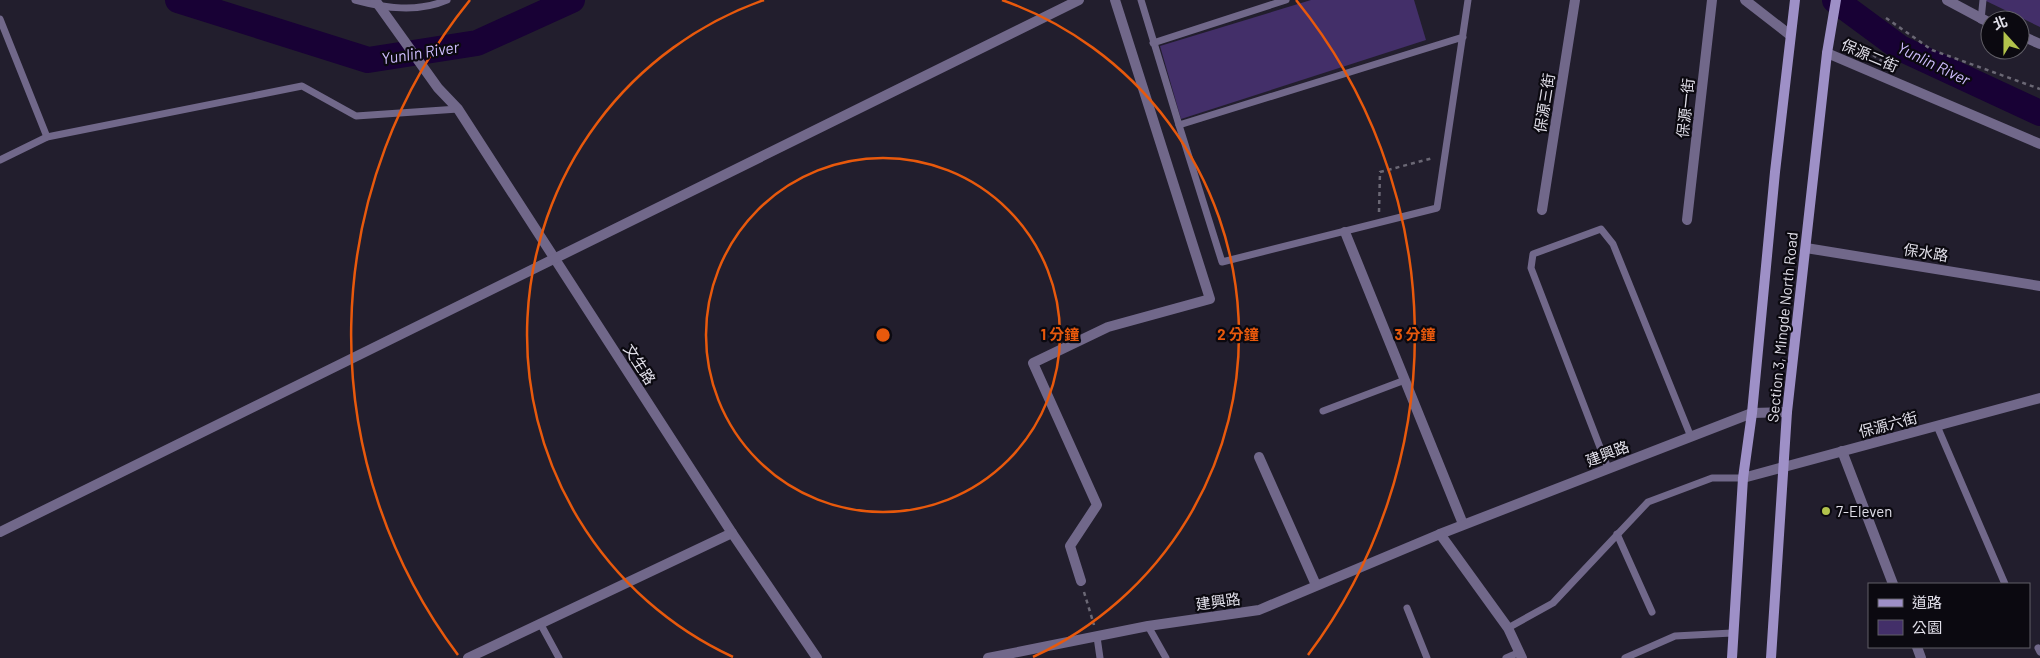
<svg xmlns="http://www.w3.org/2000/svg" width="2040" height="658" font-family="Barlow,'Noto Sans TC',sans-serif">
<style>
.green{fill:#432f69}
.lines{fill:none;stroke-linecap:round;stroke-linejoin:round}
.river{stroke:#180135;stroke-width:26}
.path{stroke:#6b6875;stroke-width:2.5;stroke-dasharray:4 4;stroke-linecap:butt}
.service{stroke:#71688a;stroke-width:7}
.minor{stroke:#71688a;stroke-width:10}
.tertiary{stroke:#71688a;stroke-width:10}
.secondary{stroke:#9e90c7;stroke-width:10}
.ring{fill:none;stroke:#e8590c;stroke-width:2.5}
.poi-dot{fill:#b2c34c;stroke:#0b0910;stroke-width:2}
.labels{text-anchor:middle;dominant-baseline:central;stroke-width:4.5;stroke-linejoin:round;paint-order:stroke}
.street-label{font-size:15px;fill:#e1dfe9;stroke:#0b0910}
.poi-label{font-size:15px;fill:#e1dfe9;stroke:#0b0910;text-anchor:start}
.water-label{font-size:16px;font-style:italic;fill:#cfbefe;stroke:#0b0910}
.centre{fill:#e8590c;stroke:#0b0910;stroke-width:2.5}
.ring-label{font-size:15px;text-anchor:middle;font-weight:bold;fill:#e8590c;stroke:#0b0910;stroke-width:4.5;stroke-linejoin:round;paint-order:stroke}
</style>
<rect width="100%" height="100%" fill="#221e2d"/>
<g class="green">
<path d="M1311,0H1414L1426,40L1181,119L1160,46Z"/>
<path d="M1984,0H2040V27Z"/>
</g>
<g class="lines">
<g class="river">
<path d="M178,0L368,60L477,43L572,0"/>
<path d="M1835,0L1900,48L2040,113"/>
</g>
<g class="path">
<path d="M1886,18L1932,50L2040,89"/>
<path d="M1873,55L1886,64"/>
<path d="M1379,212L1380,172L1433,158"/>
<path d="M1084,592L1094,625"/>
</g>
<g class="service">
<path d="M355,0C385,8 417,13 447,0"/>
<path d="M1141,0L1179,125"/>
<path d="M0,19L47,137"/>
<path d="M1981,20L1983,0"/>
<path d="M1463,37L1179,125L1222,262L1437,208L1468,0"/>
<path d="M1153,43L1286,0"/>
<path d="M0,160L47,137L302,86L356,116L458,109"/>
<path d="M1323,411L1405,380"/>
<path d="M1937,426L2005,584"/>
<path d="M1608,468L1531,268L1533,254L1601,229L1613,244L1691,437"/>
<path d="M1617,534L1652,612"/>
<path d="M1407,608L1427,658"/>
<path d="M540,623L559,658"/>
<path d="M1148,626L1166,658"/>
<path d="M1508,628L1553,603L1648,502L1712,478H1743"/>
<path d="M1097,637L1100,658"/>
<path d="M2038,648L2040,652"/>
<path d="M1506,658L1520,652"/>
<path d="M1625,658L1675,636L1732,633"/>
</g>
<g class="minor">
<path d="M375,0L438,88L458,109L732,533L817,658"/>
<path d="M1745,0L1790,35"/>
<path d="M1947,0L1990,23"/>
<path d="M2020,35L2040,44"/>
<path d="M1827,53L2040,144"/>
<path d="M1542,210L1575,0"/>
<path d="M1687,220L1712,0"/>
<path d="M1345,232L1463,524"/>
<path d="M1806,248L2040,286"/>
<path d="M1842,451L1893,584"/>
<path d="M1259,457L1316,585"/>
<path d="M1743,478L2040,398"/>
<path d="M0,532L1079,0"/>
<path d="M1440,534L1752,413L1787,412"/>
<path d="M1081,581L1070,546L1097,505L1033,363L1108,327L1210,299L1115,0"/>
<path d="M1917,647L1921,658"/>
<path d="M468,658L732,533"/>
</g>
<path class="tertiary" d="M988,658L1148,626L1259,610L1440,534L1508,628L1522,658"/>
<g class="secondary">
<path d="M1732,658L1743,478L1752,413L1775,172L1795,0"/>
<path d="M1771,658L1787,412L1827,53L1836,0"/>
</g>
</g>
<g class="ring">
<circle cx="883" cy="335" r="177"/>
<path d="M733 657A355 355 0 0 1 764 0M1002 0A355 355 0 0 1 1033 657"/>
<path d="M458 655A532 532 0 0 1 470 0M1296 0A532 532 0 0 1 1308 655"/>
</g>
<circle class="poi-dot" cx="1826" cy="511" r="5"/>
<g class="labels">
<g class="street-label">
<text transform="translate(1870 55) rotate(23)">保源二街</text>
<text transform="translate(1544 103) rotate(-81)">保源三街</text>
<text transform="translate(1685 108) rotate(-84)">保源一街</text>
<text transform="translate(1926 252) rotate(9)">保水路</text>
<text transform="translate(1782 327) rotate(-84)">Section 3, Mingde North Road</text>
<text transform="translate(640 364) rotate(57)">文生路</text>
<text transform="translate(1888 424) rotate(-15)">保源六街</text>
<text transform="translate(1607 453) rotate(-21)">建興路</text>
<text transform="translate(1218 601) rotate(-8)">建興路</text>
</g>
<g class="poi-label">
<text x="1836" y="511">7-Eleven</text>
</g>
<g class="water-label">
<text transform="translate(420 52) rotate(-9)">Yunlin River</text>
<text transform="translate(1934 63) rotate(26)">Yunlin River</text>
</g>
</g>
<circle cx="883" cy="335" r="8" class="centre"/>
<g class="ring-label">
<text x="1060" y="340">1 分鐘</text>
<text x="1238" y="340">2 分鐘</text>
<text x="1415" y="340">3 分鐘</text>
</g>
<rect x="1868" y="583" width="162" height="65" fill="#0b0910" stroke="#615f67"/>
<rect x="1878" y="599" width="25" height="8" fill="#9e90c7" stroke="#615f67"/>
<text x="1912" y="608" font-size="15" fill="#e1dfe9">道路</text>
<rect x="1878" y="620" width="25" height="15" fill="#432f69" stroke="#615f67"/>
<text x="1912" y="633" font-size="15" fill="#e1dfe9">公園</text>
<g transform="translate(2005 35) rotate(339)"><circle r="24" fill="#0b0910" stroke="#615f67"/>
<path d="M0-4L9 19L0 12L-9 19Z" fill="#b2c34c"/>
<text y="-8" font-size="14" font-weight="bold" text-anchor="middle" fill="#e1dfe9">北</text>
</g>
</svg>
